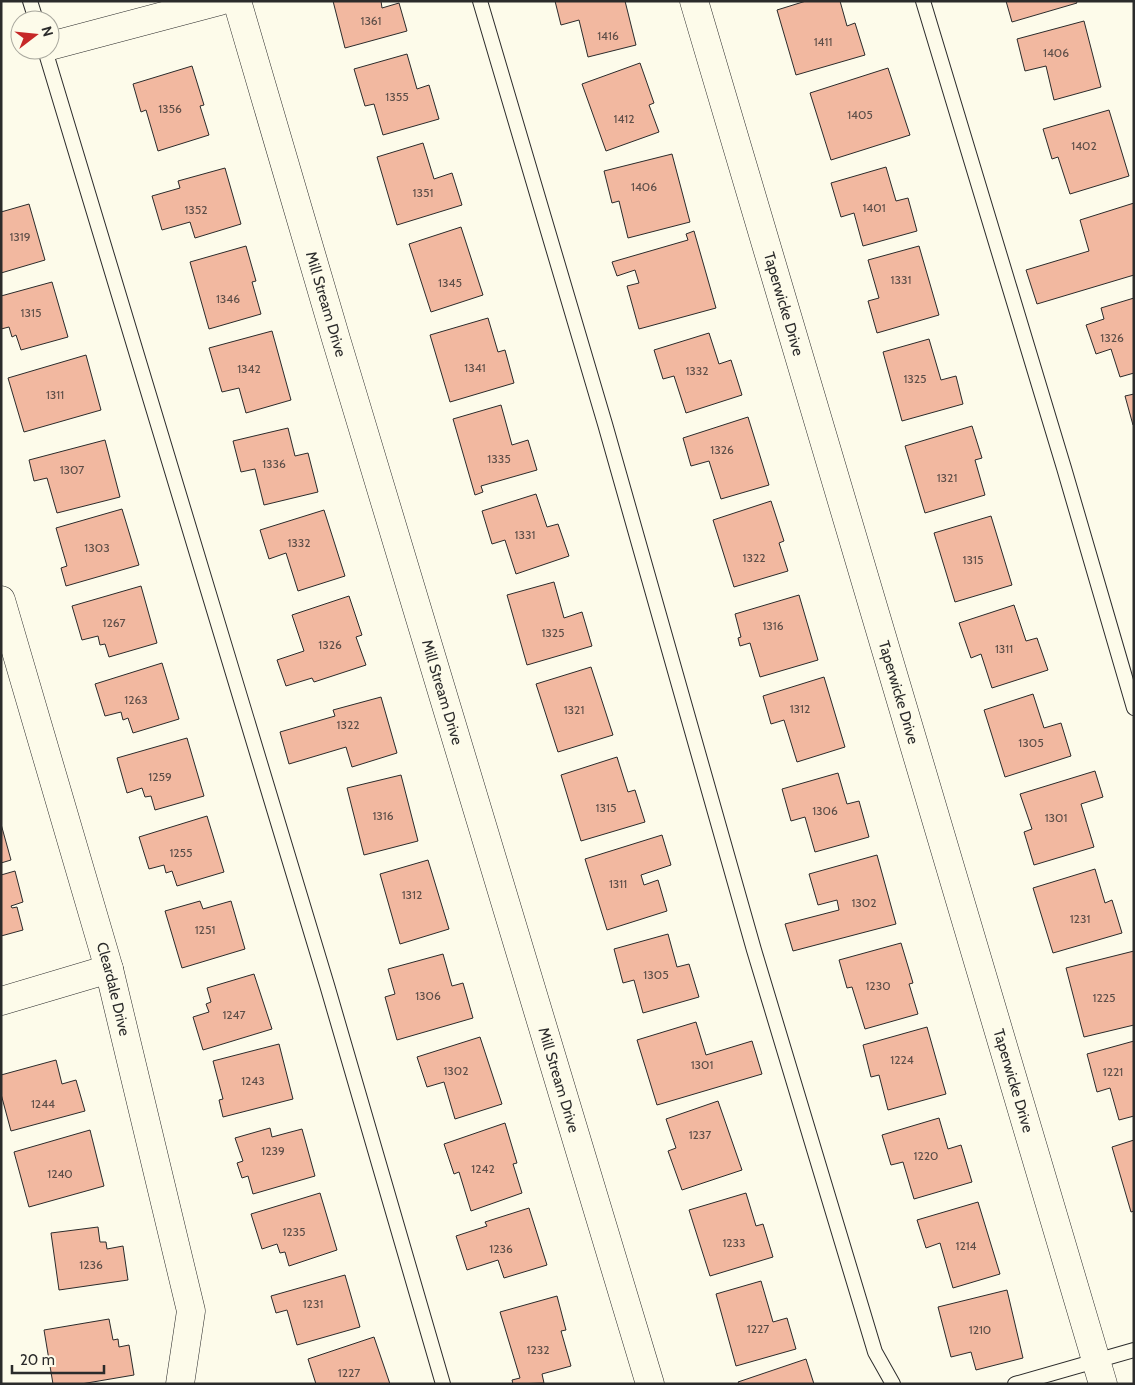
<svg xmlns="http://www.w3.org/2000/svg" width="1135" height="1385" font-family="Cabin,sans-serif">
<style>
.building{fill:#f2b8a0;stroke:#2b2b2b}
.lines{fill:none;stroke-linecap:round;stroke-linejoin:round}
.lane-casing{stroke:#2b2b2b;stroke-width:16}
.street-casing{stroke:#2b2b2b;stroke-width:29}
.lane{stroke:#fdfbea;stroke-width:14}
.street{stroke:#fdfbea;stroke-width:28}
.labels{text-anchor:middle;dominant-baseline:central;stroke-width:4;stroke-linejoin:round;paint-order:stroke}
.number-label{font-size:12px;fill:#5d4e48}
.street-label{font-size:15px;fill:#2b2b2b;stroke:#fdfbea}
</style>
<rect width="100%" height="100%" fill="#fdfbea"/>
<g class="building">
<path d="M333,1H381L382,8L399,3L407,31L345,48Z"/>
<path d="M555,1H625L636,45L588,57L579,20L561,25Z"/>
<path d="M806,1H840L847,26L855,23L865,55L796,75L777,10Z"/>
<path d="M1006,1H1076L1077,3L1012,22Z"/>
<path d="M1084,21L1101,87L1054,100L1046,66L1025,71L1017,39Z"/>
<path d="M407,54L417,89L429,85L439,119L383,135L374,104L365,106L354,69Z"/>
<path d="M640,63L654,103L649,105L659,132L606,151L582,84Z"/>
<path d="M192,66L204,105L200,106L209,135L158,151L146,110L141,112L133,84Z"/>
<path d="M888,68L910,135L831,160L810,93Z"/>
<path d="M1109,110L1129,176L1070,194L1058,157L1052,159L1043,129Z"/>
<path d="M423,143L434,179L452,173L462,205L397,225L377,157Z"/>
<path d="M672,154L690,222L628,238L619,201L612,203L604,171Z"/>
<path d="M886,167L896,201L908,198L917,231L863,246L854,213L841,217L831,183Z"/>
<path d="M225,168L241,224L195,238L190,222L162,230L152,196L180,188L178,181Z"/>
<path d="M1134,203V275L1037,304L1026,270L1089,251L1080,220Z"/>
<path d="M29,204L45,260L1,273V212Z"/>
<path d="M461,227L483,295L431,312L409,244Z"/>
<path d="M694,231L716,308L639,329L627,286L639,283L635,270L617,276L612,262L688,240L686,234Z"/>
<path d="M246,246L256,281L252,282L261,314L209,329L190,262Z"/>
<path d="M919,246L939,315L877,333L868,301L879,298L868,260Z"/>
<path d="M52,282L68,337L21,350L16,335L12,337L9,327L1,329V296Z"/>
<path d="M1134,298V373L1120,377L1111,349L1096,354L1086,325L1104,319L1101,308Z"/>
<path d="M488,318L498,352L505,350L514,383L450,402L430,335Z"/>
<path d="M272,331L291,400L246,413L239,388L222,392L209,348Z"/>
<path d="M709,333L719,364L731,360L742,395L686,413L674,376L663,379L654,350Z"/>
<path d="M929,339L941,380L956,376L963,404L902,421L883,352Z"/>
<path d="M86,355L101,410L24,432L8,378Z"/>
<path d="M1134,394V425H1133L1125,396Z"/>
<path d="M501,405L512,445L528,440L537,470L481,486L483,492L475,495L453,419Z"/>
<path d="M748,417L769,485L721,499L709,461L691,466L683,438Z"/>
<path d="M972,426L982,458L975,460L985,495L925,513L905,446Z"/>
<path d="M288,428L295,456L308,453L318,492L264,505L255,469L241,472L233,441Z"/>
<path d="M105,440L120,497L57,513L47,478L34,481L29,460Z"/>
<path d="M536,494L547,527L558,524L569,556L516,574L505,540L492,544L482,511Z"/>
<path d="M771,501L784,541L779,543L788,571L734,587L713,520Z"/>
<path d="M122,509L139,565L66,586L61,568L67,566L56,528Z"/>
<path d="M324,510L345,576L298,591L286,553L269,559L260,530Z"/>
<path d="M991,516L1012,585L955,602L934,533Z"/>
<path d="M554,582L564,618L582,612L592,646L527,665L507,595Z"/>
<path d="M141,586L157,643L109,657L105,644L100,645L98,636L82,640L72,606Z"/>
<path d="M799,595L818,660L760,677L750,643L740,646L738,638L741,637L735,614Z"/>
<path d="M349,596L362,635L356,637L366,665L314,682L312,678L286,686L277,660L304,651L292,615Z"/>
<path d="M1014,605L1026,641L1037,638L1048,670L992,688L981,654L971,658L959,623Z"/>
<path d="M162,663L179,719L133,733L128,718L123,720L121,712L105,716L95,684Z"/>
<path d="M591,667L613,735L558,752L536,684Z"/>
<path d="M824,677L845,747L797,762L784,720L771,724L763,696Z"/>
<path d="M1033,694L1044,728L1061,723L1071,756L1005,777L984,710Z"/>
<path d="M381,697L397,753L352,767L346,747L289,764L280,732L335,716L333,710Z"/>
<path d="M187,738L204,796L155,810L151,796L145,797L142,788L127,793L117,758Z"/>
<path d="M617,757L628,792L635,790L645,822L581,841L561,775Z"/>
<path d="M1095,771L1103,797L1081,804L1094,847L1034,865L1024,832L1032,829L1020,794Z"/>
<path d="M838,773L847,804L859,801L869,837L815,852L805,817L791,821L782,789Z"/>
<path d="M401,775L418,841L364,855L347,788Z"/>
<path d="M207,816L224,872L177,886L172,871L166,873L164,865L149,869L139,837Z"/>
<path d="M1,824L11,860L1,863Z"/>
<path d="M662,835L671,865L641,875L644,885L658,880L667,911L607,930L585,859Z"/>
<path d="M877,855L896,924L793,951L785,924L839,910L837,900L818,905L809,874Z"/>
<path d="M428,860L449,929L400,944L380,874Z"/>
<path d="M1095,869L1105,903L1112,900L1122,933L1053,953L1033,888Z"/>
<path d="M15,871L23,902L11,906L12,908L17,907L23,930L1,936V875Z"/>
<path d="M200,901L203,909L231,901L245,949L182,968L165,911Z"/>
<path d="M668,934L677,967L689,964L699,997L643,1013L634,980L623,983L614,949Z"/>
<path d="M901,943L913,983L909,984L918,1014L865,1029L852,987L847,988L839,960Z"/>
<path d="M1134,951V1025L1084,1037L1066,968Z"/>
<path d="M443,954L452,986L463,983L473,1018L397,1040L385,997L395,994L388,969Z"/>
<path d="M254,974L272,1029L203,1050L193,1017L209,1012L206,1004L211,1002L207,988Z"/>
<path d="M696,1022L706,1055L752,1041L762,1074L657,1105L637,1040Z"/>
<path d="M927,1027L946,1094L888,1110L879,1075L871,1077L863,1045Z"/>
<path d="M480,1037L502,1104L455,1119L444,1082L427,1087L417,1057Z"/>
<path d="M1134,1041V1116L1119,1120L1110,1088L1097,1092L1087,1054Z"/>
<path d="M279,1044L293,1099L223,1117L219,1100L223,1099L213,1061Z"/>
<path d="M56,1060L62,1084L76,1080L85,1111L11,1131L1,1094V1075Z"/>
<path d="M718,1101L742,1170L682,1190L668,1151L676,1148L666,1119Z"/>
<path d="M939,1118L948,1149L961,1145L972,1182L914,1199L903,1162L891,1165L882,1135Z"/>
<path d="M505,1123L517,1163L513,1164L522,1193L471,1211L459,1172L454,1174L444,1144Z"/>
<path d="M270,1128L272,1137L302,1129L315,1176L253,1194L248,1176L242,1178L237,1163L243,1161L235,1138Z"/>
<path d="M90,1130L104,1186L29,1207L14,1152Z"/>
<path d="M1134,1140V1211L1131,1212L1112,1147Z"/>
<path d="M320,1193L337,1250L289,1266L285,1252L280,1253L277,1244L262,1249L251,1214Z"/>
<path d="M746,1193L756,1226L763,1224L773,1257L710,1276L689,1210Z"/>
<path d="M978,1202L1000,1274L953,1288L940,1243L926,1248L917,1220Z"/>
<path d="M529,1208L547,1265L504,1278L498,1260L467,1270L456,1236L487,1226L485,1222Z"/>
<path d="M98,1227L100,1242H106L107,1249L123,1246L128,1280L59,1290L51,1233Z"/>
<path d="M345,1275L360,1327L297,1345L287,1310L276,1313L271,1296Z"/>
<path d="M761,1281L773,1322L787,1318L796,1349L736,1366L716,1294Z"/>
<path d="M1007,1290L1023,1358L976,1370L971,1352L951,1357L938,1307Z"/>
<path d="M557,1296L566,1330L561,1331L571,1366L542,1374L544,1383L513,1384L512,1380L520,1378L500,1312Z"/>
<path d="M109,1319L113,1340L118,1339L119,1347L129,1345L134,1375L81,1384H53L44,1330Z"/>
<path d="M374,1337L390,1384H316L308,1359Z"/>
<path d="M806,1359L814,1384H739L738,1382Z"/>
</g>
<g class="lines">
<defs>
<g id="lane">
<path d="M30,1L36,20"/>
<path d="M480,1L605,424L754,950L875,1352L893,1384"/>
<path d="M923,1L1064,468L1134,708"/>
<path d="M45,50L327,985L443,1384"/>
<path d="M1015,1384L1134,1350"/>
</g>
<g id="street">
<path id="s1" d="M237,1L336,339L650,1384"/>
<path id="s2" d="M694,1L1103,1384"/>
<path d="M50,46L220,1"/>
<path id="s3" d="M1,600L109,969L191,1311L180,1384"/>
<path d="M1,1001L109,969"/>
</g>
</defs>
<use href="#lane" class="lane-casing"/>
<use href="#street" class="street-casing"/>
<use href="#lane" class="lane"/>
<use href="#street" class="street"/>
</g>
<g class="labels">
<g class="number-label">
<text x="371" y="20">1361</text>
<text x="608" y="35">1416</text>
<text x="823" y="41">1411</text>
<text x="1056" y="52">1406</text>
<text x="397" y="96">1355</text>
<text x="170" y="108">1356</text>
<text x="860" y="114">1405</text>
<text x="624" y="118">1412</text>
<text x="1084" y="145">1402</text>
<text x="644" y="186">1406</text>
<text x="423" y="192">1351</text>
<text x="874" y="207">1401</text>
<text x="196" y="209">1352</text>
<text x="20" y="236">1319</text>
<text x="901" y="279">1331</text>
<text x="450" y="282">1345</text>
<text x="228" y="298">1346</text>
<text x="31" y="312">1315</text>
<text x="1112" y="337">1326</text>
<text x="475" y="367">1341</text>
<text x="249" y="368">1342</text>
<text x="697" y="370">1332</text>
<text x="915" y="378">1325</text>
<text x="55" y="394">1311</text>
<text x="722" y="449">1326</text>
<text x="499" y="458">1335</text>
<text x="274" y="463">1336</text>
<text x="72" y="469">1307</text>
<text x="947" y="477">1321</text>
<text x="525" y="534">1331</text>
<text x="299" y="542">1332</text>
<text x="97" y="547">1303</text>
<text x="754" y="557">1322</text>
<text x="973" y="559">1315</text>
<text x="114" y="622">1267</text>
<text x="773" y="625">1316</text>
<text x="553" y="632">1325</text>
<text x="330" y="644">1326</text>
<text x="1004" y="648">1311</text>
<text x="136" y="699">1263</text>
<text x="800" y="708">1312</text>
<text x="574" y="709">1321</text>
<text x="348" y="724">1322</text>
<text x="1031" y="742">1305</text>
<text x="160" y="776">1259</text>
<text x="606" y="807">1315</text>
<text x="825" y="810">1306</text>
<text x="383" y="815">1316</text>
<text x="1056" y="817">1301</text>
<text x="181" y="852">1255</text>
<text x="618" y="883">1311</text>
<text x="412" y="894">1312</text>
<text x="864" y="902">1302</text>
<text x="1080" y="918">1231</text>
<text x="205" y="929">1251</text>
<text x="656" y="974">1305</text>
<text x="878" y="985">1230</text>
<text x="428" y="995">1306</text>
<text x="1104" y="997">1225</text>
<text x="234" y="1014">1247</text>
<text x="902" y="1059">1224</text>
<text x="702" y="1064">1301</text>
<text x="456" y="1070">1302</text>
<text x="1113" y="1071">1221</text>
<text x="253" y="1080">1243</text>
<text x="43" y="1103">1244</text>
<text x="700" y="1134">1237</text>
<text x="273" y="1150">1239</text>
<text x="926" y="1155">1220</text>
<text x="483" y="1168">1242</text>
<text x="60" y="1173">1240</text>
<text x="294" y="1231">1235</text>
<text x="734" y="1242">1233</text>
<text x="966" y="1245">1214</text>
<text x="501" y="1248">1236</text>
<text x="91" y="1264">1236</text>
<text x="313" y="1303">1231</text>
<text x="758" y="1328">1227</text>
<text x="980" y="1329">1210</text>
<text x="538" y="1349">1232</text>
<text x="349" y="1372">1227</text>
</g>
<g class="street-label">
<text stroke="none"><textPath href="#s2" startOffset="316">Taperwicke Drive</textPath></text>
<text stroke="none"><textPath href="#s1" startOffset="316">Mill Stream Drive</textPath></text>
<text stroke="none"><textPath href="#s2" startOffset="721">Taperwicke Drive</textPath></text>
<text stroke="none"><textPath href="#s1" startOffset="721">Mill Stream Drive</textPath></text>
<text stroke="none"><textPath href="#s3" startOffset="405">Cleardale Drive</textPath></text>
<text stroke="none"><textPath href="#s1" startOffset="1126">Mill Stream Drive</textPath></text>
<text stroke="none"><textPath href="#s2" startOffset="1126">Taperwicke Drive</textPath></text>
</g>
</g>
<rect width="1135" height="1385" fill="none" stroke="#2b2b2b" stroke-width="5"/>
<g transform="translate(35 35) rotate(74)"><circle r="24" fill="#fdfbea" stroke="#a9a89e"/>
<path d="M0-4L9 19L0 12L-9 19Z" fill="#c62828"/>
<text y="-8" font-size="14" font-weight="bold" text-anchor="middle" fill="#2b2b2b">N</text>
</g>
<path d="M12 1365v8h92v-8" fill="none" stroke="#2b2b2b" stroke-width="2.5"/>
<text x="20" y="1365" font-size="15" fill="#2b2b2b" stroke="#fdfbea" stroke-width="4" paint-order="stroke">20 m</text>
</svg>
